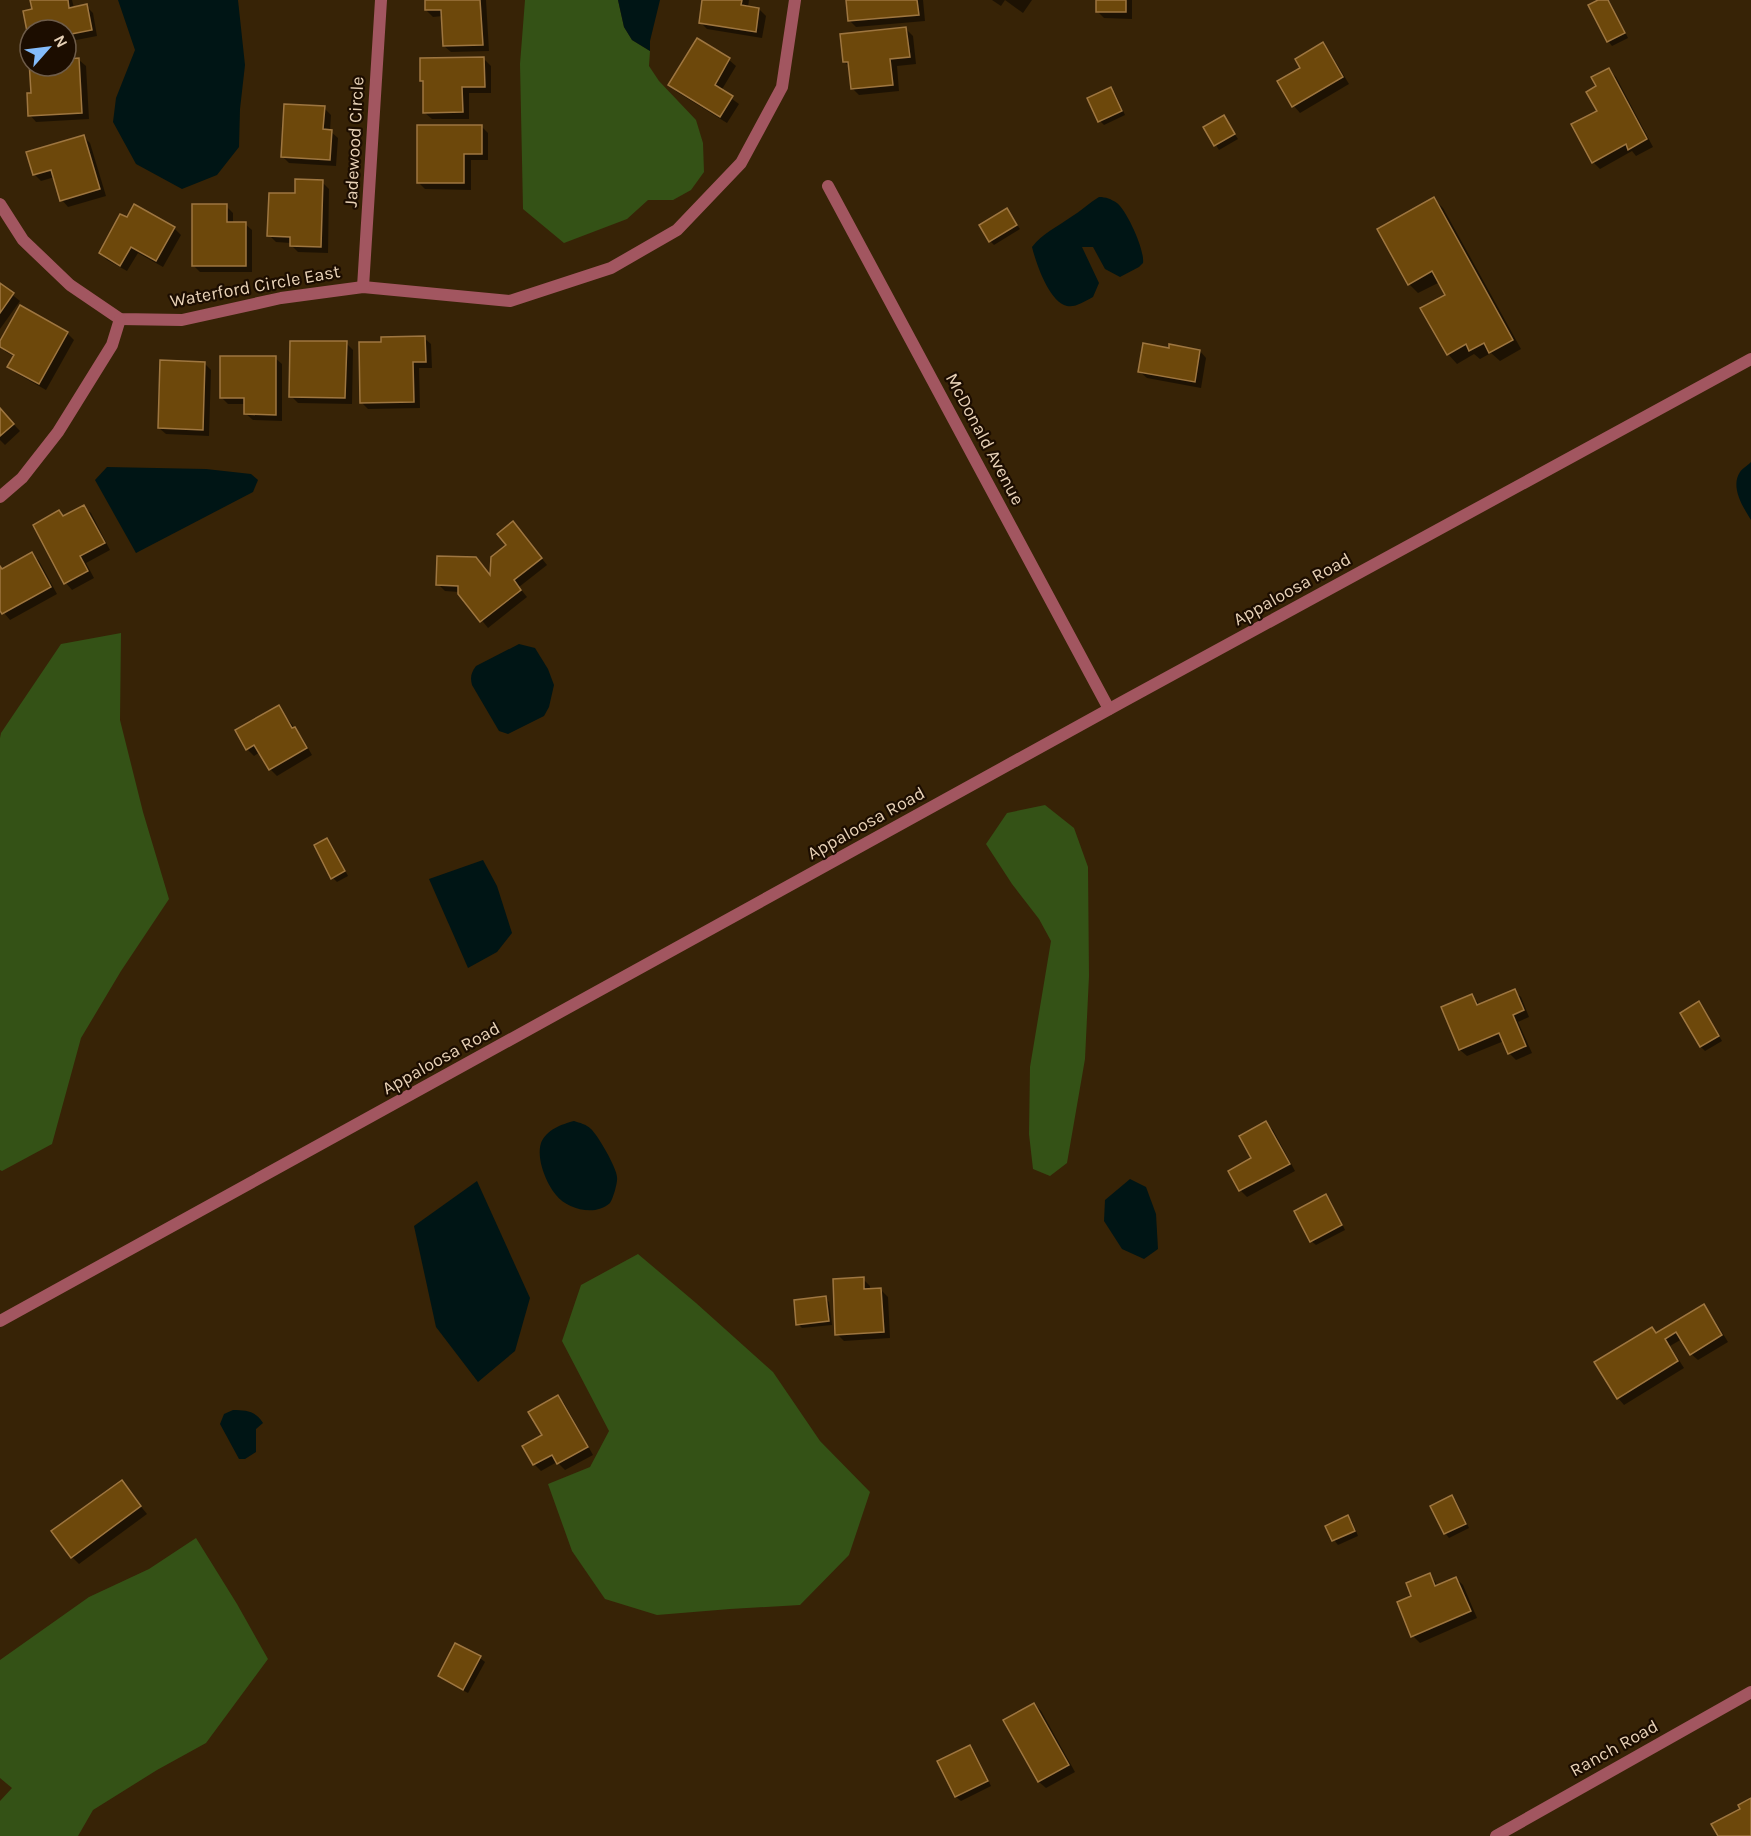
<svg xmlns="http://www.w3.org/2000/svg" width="1751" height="1836" font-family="Karla,sans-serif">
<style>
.green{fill:#345216}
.water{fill:#001515}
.shadow{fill:#0007}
.building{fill:#6d480b;stroke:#9e7640;stroke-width:1.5}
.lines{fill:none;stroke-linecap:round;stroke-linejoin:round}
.street{stroke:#a25660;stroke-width:12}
.labels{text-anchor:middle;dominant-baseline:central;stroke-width:4.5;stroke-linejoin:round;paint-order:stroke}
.street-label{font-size:18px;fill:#e8d2b7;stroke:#1c0d00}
</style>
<rect width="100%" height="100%" fill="#372306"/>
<g class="green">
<path d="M525,0H618L624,27L632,40L650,51L649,66L659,81L696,120L703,143L704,172L691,190L673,200H648L627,219L564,243L523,209L520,64Z"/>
<path d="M121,633L120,720L143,812L169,899L121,971L81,1038L52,1144L2,1171L0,1170V738L1,733L61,644Z"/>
<path d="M1045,805L1074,828L1088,867L1089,976L1085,1059L1067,1163L1050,1176L1033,1169L1029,1134L1030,1067L1051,941L1039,919L1012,884L986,844L1007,813Z"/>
<path d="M638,1254L696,1303L773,1372L820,1441L870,1492L849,1555L800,1605L730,1609L657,1615L605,1599L572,1551L548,1484L590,1467L609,1431L562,1341L581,1285Z"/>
<path d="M196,1538L237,1604L268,1659L206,1743L157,1770L93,1810L78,1836H0V1801L12,1788L0,1778V1660L89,1597L149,1569Z"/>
</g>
<g class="water">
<path d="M118,0H238L245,65L240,109L239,147L217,175L182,189L136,164L113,122L116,98L135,50Z"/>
<path d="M618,0H660L650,41V51L632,40L624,27Z"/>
<path d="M1099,197C1106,197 1111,199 1117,203C1127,211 1145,250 1143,263L1139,267L1120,277L1105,269L1093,247H1082L1099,283L1093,297C1085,301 1075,308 1067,306C1049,302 1036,263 1032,247C1043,233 1057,227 1071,217C1081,211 1089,203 1099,197Z"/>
<path d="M1751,462V520C1743,507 1730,487 1740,472C1742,469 1748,465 1751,462Z"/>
<path d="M107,467L206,469L251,474L258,480L253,492L136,553L95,480Z"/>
<path d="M519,644L535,648L548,669L554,685L549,707L544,716L508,734L499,731L472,685C470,677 471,673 476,666Z"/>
<path d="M483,860L497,886L512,933L497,952L468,968L429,879Z"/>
<path d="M574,1121C580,1123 586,1124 591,1129C597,1134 617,1168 617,1177C618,1182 613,1199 610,1203C595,1217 567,1209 556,1195C546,1183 536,1158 541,1143C546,1130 562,1124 574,1121Z"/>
<path d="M1130,1179L1146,1187L1156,1214L1158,1249L1144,1259L1122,1249L1104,1221L1105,1200Z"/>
<path d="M477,1181L530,1298L515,1351L478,1382L436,1327L414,1226Z"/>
<path d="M233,1410C246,1410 256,1411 263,1423L256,1429V1452L245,1459H239L220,1424L224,1414Z"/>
</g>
<g class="shadow">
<path d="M32,0H72L74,8L86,6L93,13L97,36L66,42V30H30V40L25,12L34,11Z"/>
<path d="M426,0H486L489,51L451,52L444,46L443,16L433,17L426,10Z"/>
<path d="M704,0H749L748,7L759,9L766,16L762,38L707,29L700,22Z"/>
<path d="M848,0H923L925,21L856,27L849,20Z"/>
<path d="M992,0H1032L1023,13L1005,0L1001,6Z"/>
<path d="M1098,0H1132V19L1104,18L1097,11Z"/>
<path d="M1601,0H1608L1610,2L1628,38L1612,46L1608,41Z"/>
<path d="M906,29L913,36L916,64L897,66L899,91L859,95L852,88L850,67L844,62Z"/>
<path d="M698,40L729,60L736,66L721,91L739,104L727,123L677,92L670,85Z"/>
<path d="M1323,44L1329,51L1349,84L1300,113L1294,106L1302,68Z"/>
<path d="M484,59L491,66V93H469V119H432L425,113L424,83L422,81Z"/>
<path d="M66,60H79L86,66L89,119L36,122L30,115L33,95L31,66H66Z"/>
<path d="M1609,70L1616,77L1653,147L1636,156L1632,151L1600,169L1593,162L1599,111L1598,87Z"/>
<path d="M1110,88L1115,93L1125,115L1104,125L1100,121Z"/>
<path d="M324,108L331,115L330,131L338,138L336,166L289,163L282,156Z"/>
<path d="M1223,117L1238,139L1219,150L1205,128Z"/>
<path d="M481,126L488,133V160H471V190L425,189L418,182Z"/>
<path d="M83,136L90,143L106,196L68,207L62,200L55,177L41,181L34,174Z"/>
<path d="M322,182L329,189L328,253L298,252L291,245V243L276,242L269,235L296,195Z"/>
<path d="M1434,199L1443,208L1521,349L1500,361L1491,353L1480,359L1474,354L1457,364L1448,354L1447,295L1440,282L1418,293L1409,284Z"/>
<path d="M226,206L233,213V224H245L252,230V272H200L193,265Z"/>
<path d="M1007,210L1020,229L994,245L990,241Z"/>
<path d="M174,228L181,235L163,267L138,253L127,271L107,260L100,253Z"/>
<path d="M0,285L20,301L0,329Z"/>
<path d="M67,333L74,340L46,390L16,373L9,367L15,357L6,352L0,346Z"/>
<path d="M424,338L431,344L432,368H419L420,408L368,409L361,402L383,344Z"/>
<path d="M346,343L353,350L352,404L298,403L291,396Z"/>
<path d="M1170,349L1200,351L1206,358L1201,388L1147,378L1140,372Z"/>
<path d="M275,358L282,364V421L253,420L246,414V404H228L221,397Z"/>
<path d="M204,363L211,370L209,436L166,434L159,428Z"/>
<path d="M0,410L20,431L5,445L0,440Z"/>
<path d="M84,507L91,513L110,550L86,563L94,578L72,590L66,583L64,517Z"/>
<path d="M519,530L547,565L519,587L527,597L488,628L459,592L445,591L438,584L476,558L492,577L508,546Z"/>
<path d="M32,554L39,561L57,594L10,620L0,608V566L4,570Z"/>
<path d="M278,707L301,736L312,755L277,776L270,769L260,752L254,756L247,749Z"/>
<path d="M327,840L331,844L348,876L337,882L333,878Z"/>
<path d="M1514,991L1521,997L1529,1017L1518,1022L1532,1053L1516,1060L1509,1053L1504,1041L1467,1056L1460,1050L1443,1008L1472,996L1480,1005Z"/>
<path d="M1699,1003L1703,1008L1722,1041L1705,1051L1701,1047L1682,1013Z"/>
<path d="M1266,1123L1273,1130L1295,1171L1247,1197L1240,1190L1230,1172L1253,1159Z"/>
<path d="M1326,1196L1330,1200L1345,1230L1316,1245L1311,1241Z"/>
<path d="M863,1279L870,1286V1290H881L888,1297L890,1338L844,1341L837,1334Z"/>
<path d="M825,1298L829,1302L832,1325L802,1328L798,1324Z"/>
<path d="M1703,1306L1710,1313L1728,1342L1698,1360L1691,1354L1682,1339L1670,1346L1684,1368L1624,1405L1618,1398L1652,1329L1658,1334Z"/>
<path d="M558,1397L564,1403L593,1455L565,1470L557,1462L541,1471L534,1464Z"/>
<path d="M121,1482L147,1514L79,1564L72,1557Z"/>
<path d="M1452,1497L1456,1501L1469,1528L1449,1538L1445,1533Z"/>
<path d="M1348,1517L1352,1521L1358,1536L1338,1545L1334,1540L1327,1527Z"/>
<path d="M1430,1575L1438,1586L1456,1578L1463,1585L1477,1618L1420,1643L1413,1636V1597Z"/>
<path d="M456,1645L480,1658L485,1662L468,1693L444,1680L440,1676Z"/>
<path d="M1034,1704L1041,1711L1075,1772L1046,1788L1039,1782L1005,1721Z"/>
<path d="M969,1747L974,1751L991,1786L961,1801L956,1797L939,1762Z"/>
</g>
<g class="building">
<path d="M30,0H68L69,8L87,4L92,30L66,35V30H30V47L23,11L32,9Z"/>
<path d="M425,0H480L483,45L443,46L441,10H425Z"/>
<path d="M702,0H742L741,5L759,8L756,32L699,23Z"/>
<path d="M846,0H917L919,15L848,21Z"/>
<rect x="1096" y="0" width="30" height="12"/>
<path d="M1598,0H1608L1625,33L1607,42L1588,5Z"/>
<path d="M906,27L910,57L890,59L893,85L851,89L848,62H843L840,34Z"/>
<path d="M697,38L730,58L715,85L733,96L720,117L668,85Z"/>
<path d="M1323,42L1343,77L1292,107L1277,81L1300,68L1295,59Z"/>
<path d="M484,57L485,87H462L463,112L423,113V81H420V58Z"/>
<path d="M79,58L82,113L28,116L27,93H31L29,61L30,66H66V59Z"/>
<path d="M1609,68L1647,139L1628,150L1626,144L1592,163L1571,124L1597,111L1586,92L1596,86L1591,77Z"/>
<path d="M1111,87L1122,111L1098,122L1087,98Z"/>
<path d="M284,104L325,106L323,129L332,130L330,160L281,157Z"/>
<path d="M1224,115L1235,134L1214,146L1203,127Z"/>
<path d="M417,125H482V154H464V183H417Z"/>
<path d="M84,135L100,189L60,201L51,170L33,175L26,152Z"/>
<path d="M295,179L323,180L321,247L290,246V237L267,236L269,193H295Z"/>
<path d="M1434,197L1513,340L1489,353L1484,343L1469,351L1466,344L1447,355L1420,308L1445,295L1432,271L1408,285L1377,229Z"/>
<path d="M134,204L175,227L156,261L131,247L120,266L99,253L120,214L127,217Z"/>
<path d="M192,204H227V222H246V266H192Z"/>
<path d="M1007,208L1017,225L989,242L979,225Z"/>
<path d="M0,283L14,293L0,313Z"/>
<path d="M20,305L68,332L39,384L7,367L14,355L0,347V341Z"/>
<path d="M425,336L426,362H413L414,402L360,403L359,342H381V337Z"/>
<path d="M290,341H347L345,398L289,397Z"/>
<path d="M1143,343L1169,348V344L1200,350L1195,382L1138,372Z"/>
<path d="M220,356H276V415L244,414V398H220Z"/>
<path d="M160,360L205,362L203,430L158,428Z"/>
<path d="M0,408L14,424L0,436Z"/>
<path d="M84,505L105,543L80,556L88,571L64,584L33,525L59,510L63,516Z"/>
<path d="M513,521L542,558L514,580L521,590L480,622L458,594V586L436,585L437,556L476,557L490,575L491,557L506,545L497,534Z"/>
<path d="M32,552L51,587L2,614L0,611V566L2,569Z"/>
<path d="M279,705L292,728L295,727L307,748L269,770L254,745L246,750L235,730Z"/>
<path d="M327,838L345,871L331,879L314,845Z"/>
<path d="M1515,989L1524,1010L1513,1015L1526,1046L1508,1054L1499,1033L1459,1050L1441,1007L1472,994L1477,1005Z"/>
<path d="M1699,1001L1719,1036L1700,1047L1680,1013Z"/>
<path d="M1266,1121L1290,1164L1239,1191L1228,1171L1251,1158L1239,1136Z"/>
<path d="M1326,1194L1342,1225L1310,1242L1294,1211Z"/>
<path d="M864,1277V1289L881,1288L884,1332L835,1335L833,1279Z"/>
<path d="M826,1296L829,1321L796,1325L794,1300Z"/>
<path d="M1704,1304L1722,1335L1690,1355L1676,1332L1665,1339L1678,1361L1617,1399L1594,1362L1652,1327L1656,1333Z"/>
<path d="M558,1395L588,1447L557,1464L552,1455L533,1465L522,1446L542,1435L528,1412Z"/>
<path d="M122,1480L141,1506L71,1558L51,1531Z"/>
<path d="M1452,1495L1466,1524L1444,1534L1430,1506Z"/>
<path d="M1348,1515L1355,1531L1332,1541L1325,1526Z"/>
<path d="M1430,1573L1435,1586L1456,1577L1471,1611L1411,1637L1397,1602L1411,1596L1406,1583Z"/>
<path d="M455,1643L481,1656L463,1690L438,1676Z"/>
<path d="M1034,1703L1069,1765L1038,1782L1003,1720Z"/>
<path d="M970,1745L988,1781L955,1797L937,1761Z"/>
<path d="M1751,1798V1836H1718L1711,1824L1740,1809L1738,1805Z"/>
</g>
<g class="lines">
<g class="street">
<path d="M828,186L1109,709"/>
<path d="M0,204L23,240L70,285L120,319L182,320L281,298L363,287L510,301L611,268L677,230L741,163L782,87L795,0"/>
<path d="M363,287L381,0"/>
<path d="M0,497L22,478L58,432L112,345L120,319"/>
<path d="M0,1321L1124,701L1751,359"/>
<path d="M1496,1836L1751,1692"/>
</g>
</g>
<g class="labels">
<g class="street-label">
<text transform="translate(354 142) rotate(-87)">Jadewood Circle</text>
<text transform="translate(255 286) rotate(-10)">Waterford Circle East</text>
<text transform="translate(985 439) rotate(62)">McDonald Avenue</text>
<text transform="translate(1292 589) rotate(-29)">Appaloosa Road</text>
<text transform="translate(866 823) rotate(-29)">Appaloosa Road</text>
<text transform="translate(441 1058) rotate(-29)">Appaloosa Road</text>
<text transform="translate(1614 1748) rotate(-29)">Ranch Road</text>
</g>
</g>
<g transform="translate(48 48) rotate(62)"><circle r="28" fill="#1c0d00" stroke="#6e5c49" stroke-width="1.5"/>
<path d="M0-4.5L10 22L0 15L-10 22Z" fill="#84bcfb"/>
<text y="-9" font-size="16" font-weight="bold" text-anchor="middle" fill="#e8d2b7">N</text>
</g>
</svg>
